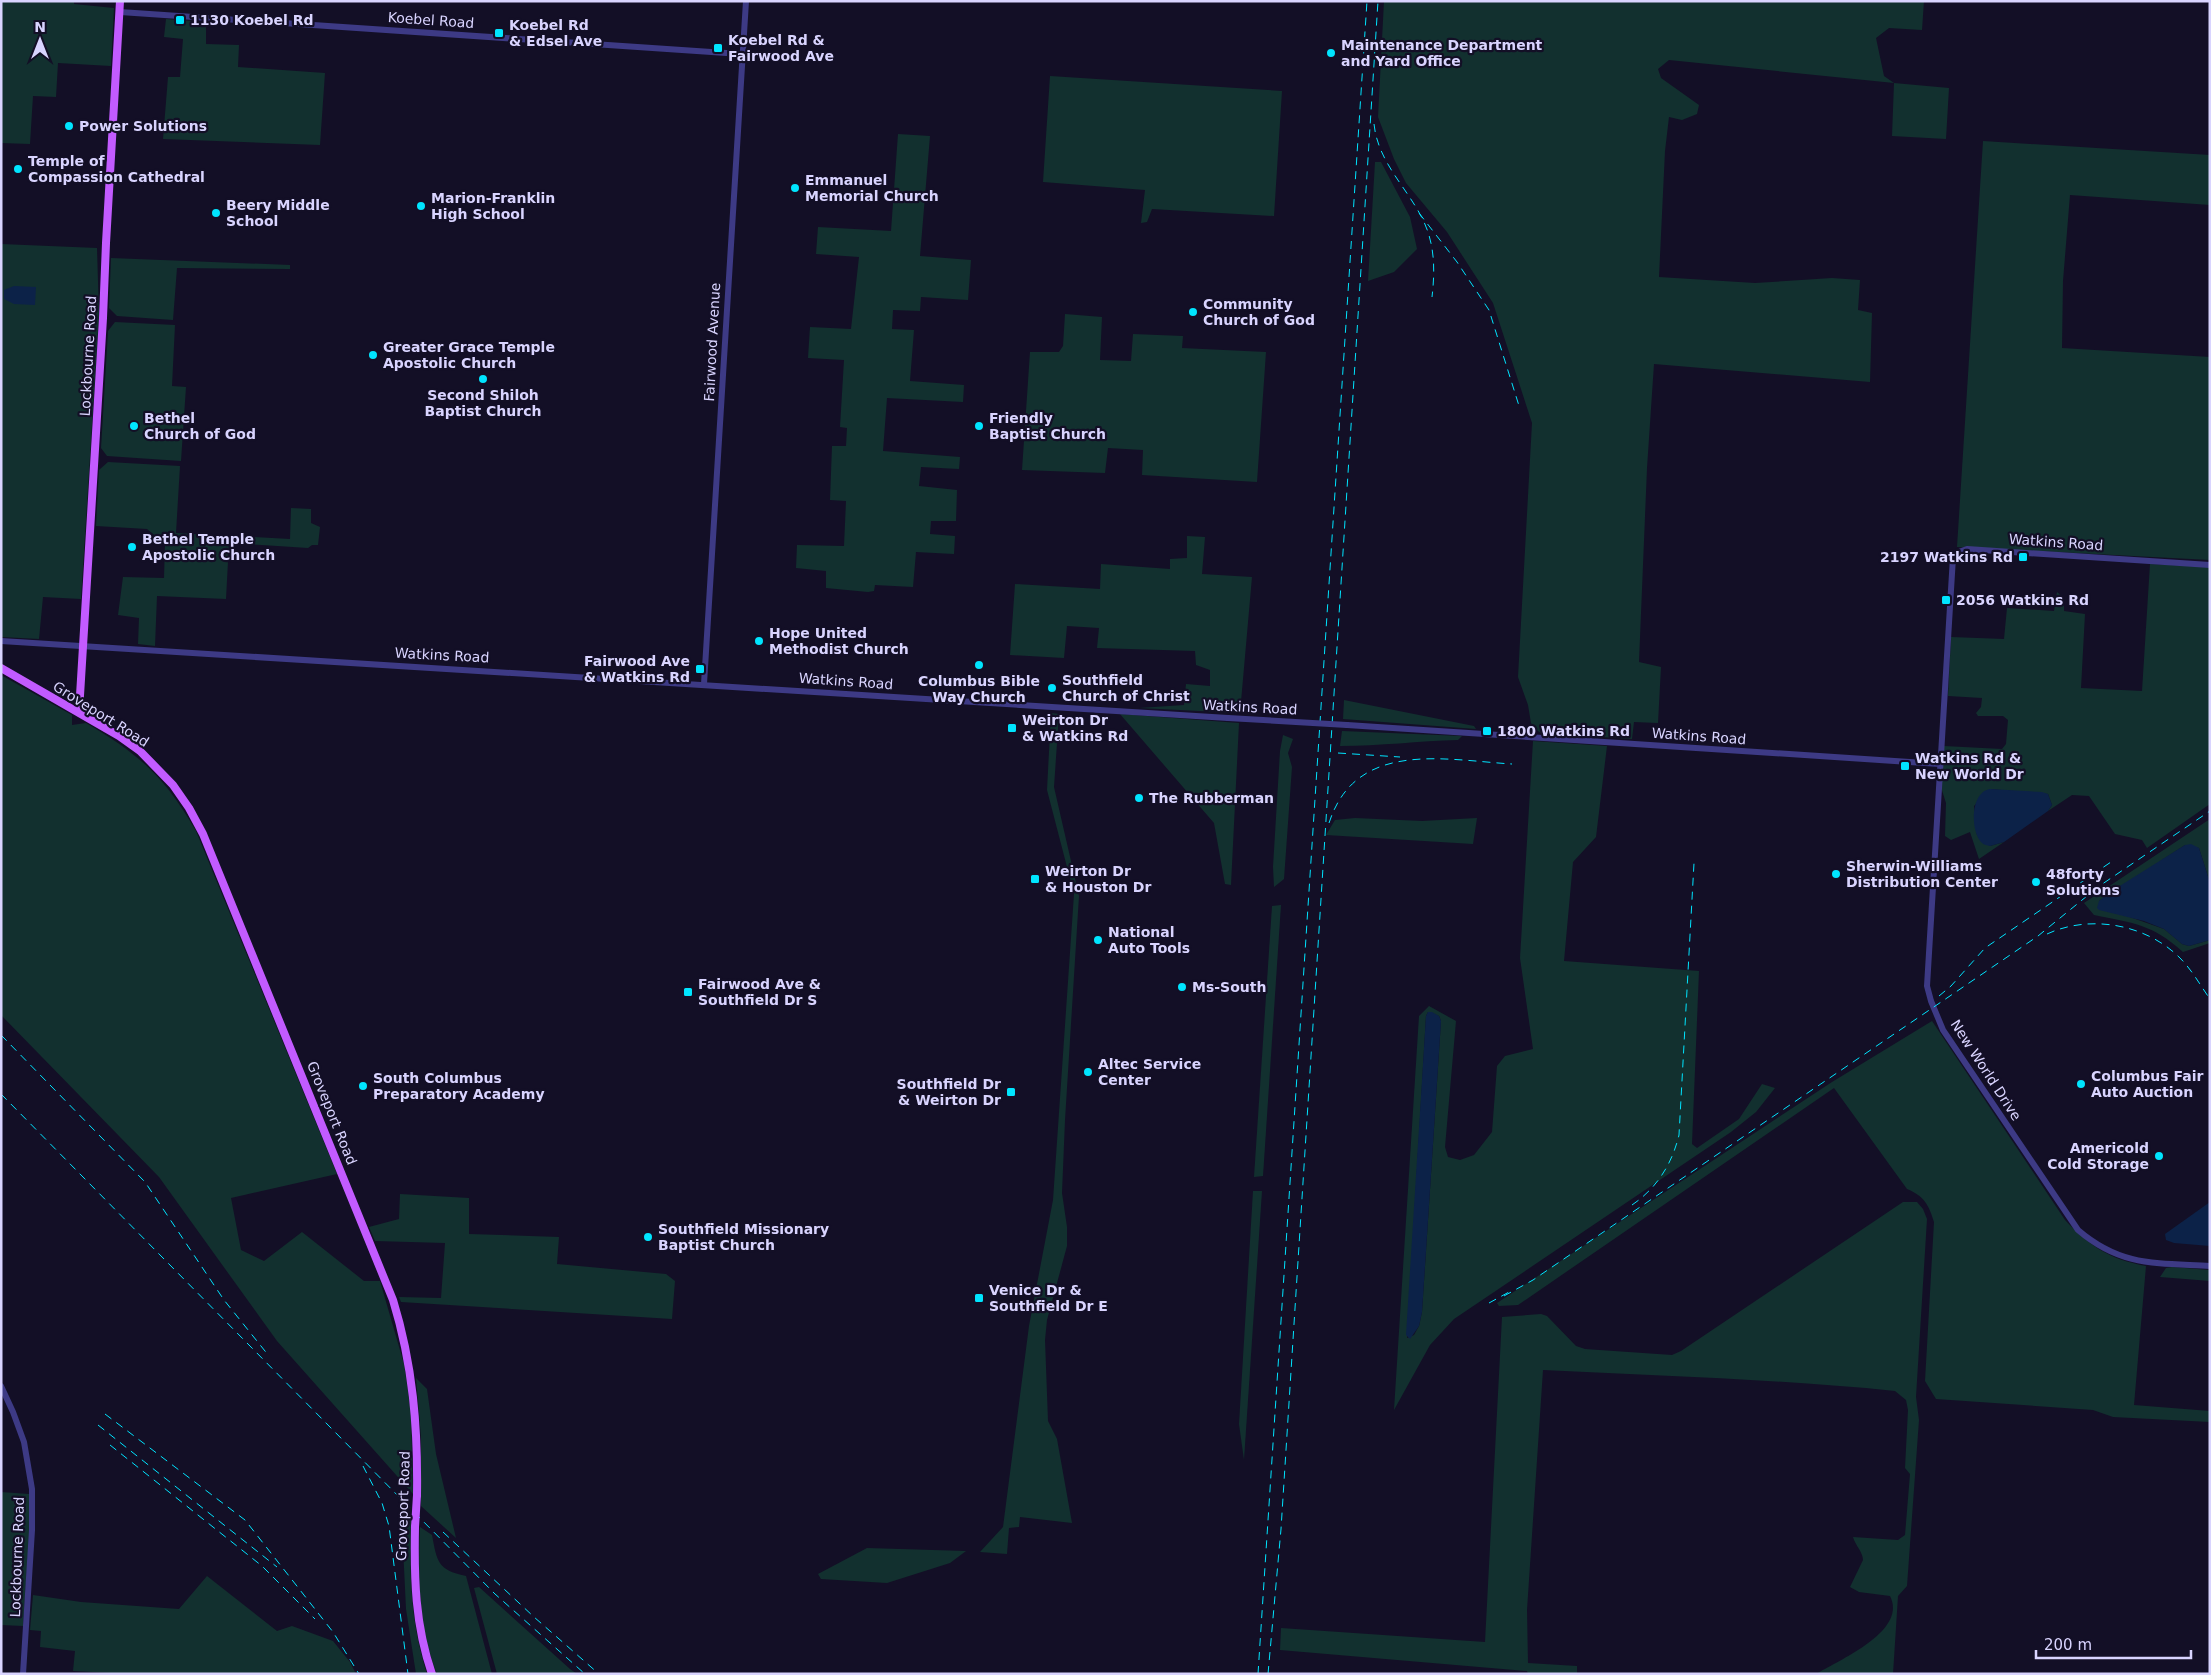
<svg xmlns="http://www.w3.org/2000/svg" width="2211" height="1675" font-family="'DejaVu Sans',sans-serif">
<style>
.green{fill:#12302f;fill-rule:evenodd}
.water{fill:#0c2248}
.lines{fill:none;stroke-linecap:round;stroke-linejoin:round}
.minor{stroke:#3d3a85;stroke-width:6}
.major{stroke:#c25bff;stroke-width:8}
.rail{stroke:#00e5ff;stroke-width:1;stroke-dasharray:8 6;stroke-linecap:butt}
.minor-bridge{stroke:#3d3a85;stroke-width:6}
.major-bridge{stroke:#c25bff;stroke-width:8}
.poi-dot{fill:#00e5ff;stroke:#130f26;stroke-width:2}
.labels{text-anchor:middle;dominant-baseline:central;stroke-width:4.5;stroke-linejoin:round;paint-order:stroke}
.poi-label{font-size:14px;font-weight:bold;fill:#d9d4ff;stroke:#130f26;text-anchor:start}
.street-label{font-size:14px;fill:#d9d4ff;stroke:#130f26}
</style>
<rect width="100%" height="100%" fill="#130f26"/>
<g class="green">
<path d="M1,1H74V4L114,8L111,66L58,63L56,97L33,96L30,144L1,143Z"/>
<path d="M1384,1H1924L1922,30L1889,28L1876,38L1884,76L1894,83L1949,88L1946,139L1892,136L1894,83L1669,60L1658,69L1661,78L1699,105L1697,114L1682,120L1669,117L1665,151L1659,277L1755,283L1832,278L1860,280L1858,310L1872,313L1870,382L1654,364L1647,468L1639,662L1661,667L1658,723L1634,722L1632,739L1541,733L1533,728L1531,723L1528,705L1518,677L1532,423L1493,303L1447,232L1406,183L1394,159L1378,117Z"/>
<path d="M166,19L206,22V44L239,45L238,67L325,73L320,145L163,139L168,77H180L183,39L164,37Z"/>
<path d="M1050,76L1282,91L1274,216L1152,209L1147,222L1141,223L1145,190L1043,182Z"/>
<path d="M898,134L930,136L920,256L971,260L968,300L921,297L920,311L893,310L892,329L914,330L910,381L964,385L963,402L887,398L883,451L960,457L959,469L921,467L919,486L957,490L956,521H931L930,534L955,536L954,554L916,552L913,587L875,585L874,591L868,592L826,588V571L796,568L797,545L844,546L846,501L830,500L832,446H846L847,428L840,427L844,360L808,358L810,327L851,329L859,257L816,254L818,227L891,231Z"/>
<path d="M1983,141L2210,155V205L2070,195L2063,281L2062,348L2210,357V560L1957,547Z"/>
<path d="M1375,162H1381L1410,217L1417,249L1394,272L1368,281Z"/>
<path d="M1,244L97,248L99,314L81,599L43,597L39,639L1,637Z"/>
<path d="M111,258L290,265V269L177,268L173,320L117,316L109,308Z"/>
<path d="M1065,314L1102,317L1100,360L1131,361L1133,334L1183,336L1182,348L1266,352L1257,482L1142,475L1143,450L1108,448L1105,473L1022,470L1030,352H1059L1063,346Z"/>
<path d="M115,322L175,325L172,386L186,387L181,461L107,456L101,448L108,331Z"/>
<path d="M108,462L180,466L176,533L290,539L291,508L311,509V523L320,527L318,545H312L308,548L229,543L226,599L157,596L155,646L138,644L139,618L118,615L123,577L164,578L165,544L147,529L96,526L99,470Z"/>
<path d="M1187,536L1205,537L1202,574L1252,577L1240,713L1139,708L1184,705L1186,684L1210,686V670L1196,665L1195,651L1097,648L1099,628L1067,626L1064,658L1010,655L1015,584L1100,589L1101,564L1170,569V559L1187,558Z"/>
<path d="M2150,564L2210,567V804L2147,848L2142,840L2115,834L2089,796L2072,795L2048,811L2052,805L2048,794L1990,789L1974,806L1977,835L1990,846L2004,842L1979,859L1970,832L1951,840L1945,836L1946,803L1940,784L1944,746L2002,749L2006,744L2008,720L2003,716H1978L1976,713L1981,707L1982,698L1948,696L1951,637L2004,639L2007,608L2054,611L2057,592L2064,598V611L2085,614L2081,688L2142,691Z"/>
<path d="M1,675L72,715V725L86,723C140,755 164,776 196,831L337,1174L231,1198L241,1250L264,1261L302,1232L364,1281H380L404,1364L411,1412L413,1494L277,1341L159,1177L1,1015Z"/>
<path d="M1344,700L1474,726L1476,729L1343,719Z"/>
<path d="M1051,713L1059,714L1054,787L1079,896L1065,1120L1062,1193L1067,1227V1246L1047,1320L1045,1340L1048,1421L1057,1439L1072,1523L1020,1517L1019,1527L1009,1528L1007,1554L980,1552L1003,1527L1029,1326L1053,1200L1074,894L1047,790Z"/>
<path d="M1120,714L1239,723L1231,885L1225,884L1214,823Z"/>
<path d="M1342,731L1462,736L1458,740C1419,741 1380,746 1340,746Z"/>
<path d="M1283,735L1293,739L1288,753L1292,767L1284,879L1274,887L1273,867L1280,751Z"/>
<path d="M1533,741L1607,746L1596,837L1573,862L1564,961L1699,971L1692,1144L1697,1148L1739,1119L1762,1084L1775,1088L1756,1112L1731,1132L1454,1319L1430,1345L1394,1410L1419,1016L1429,1006L1456,1021L1445,1147L1448,1157L1460,1160L1474,1155L1492,1132L1497,1066L1505,1056L1533,1049L1520,958ZM1428,1012L1439,1016L1441,1021L1422,1312L1419,1326L1414,1335L1407,1338L1426,1016Z"/>
<path d="M1355,818L1422,821L1477,818L1473,844L1326,835L1335,820Z"/>
<path d="M2210,819V883L2199,848L2185,845L2099,901L2124,915L2164,929L2182,944L2189,946L2210,940V943L2183,952C2152,924 2133,923 2094,915L2084,903Z"/>
<path d="M1281,905L1263,1176L1254,1177L1272,906Z"/>
<path d="M1932,1021L2065,1220C2091,1247 2109,1259 2146,1266L2134,1405L2210,1411V1422L2113,1417L2093,1410L1936,1399L1925,1381L1934,1222C1929,1205 1924,1196 1907,1189L1834,1088L1518,1305L1499,1306L1497,1303L1832,1082Z"/>
<path d="M1253,1191H1262L1244,1460L1239,1424Z"/>
<path d="M400,1194L469,1198V1234L559,1237L557,1264L666,1274L675,1281L672,1319L401,1302L399,1297L441,1298L445,1243L375,1241L369,1227L399,1219Z"/>
<path d="M1903,1202H1917L1923,1209L1927,1219L1916,1397L1919,1420L1907,1586L1898,1596L1893,1674H1816C1839,1660 1908,1631 1890,1596L1859,1592L1850,1587L1863,1560C1863,1552 1855,1545 1853,1537L1898,1540L1905,1535L1910,1474L1905,1468L1908,1410L1906,1400L1895,1391C1778,1379 1660,1376 1543,1370L1527,1610L1528,1663L1577,1666V1674H1528L1527,1671L1280,1650L1281,1628L1485,1642L1502,1317L1541,1314L1547,1316L1576,1346L1585,1349L1672,1355L1681,1351Z"/>
<path d="M2172,1267L2210,1270V1281L2160,1277L2166,1268Z"/>
<path d="M416,1378L427,1389L436,1454L456,1538L421,1506V1437Z"/>
<path d="M1,1492L29,1494L30,1526L23,1626L1,1625Z"/>
<path d="M407,1512L411,1515C410,1574 409,1616 427,1674H416L406,1609L402,1526Z"/>
<path d="M420,1527L432,1535C437,1561 437,1570 466,1576L492,1674H437C418,1626 418,1578 420,1527Z"/>
<path d="M867,1548L966,1551L950,1563L887,1583L821,1579L818,1574Z"/>
<path d="M207,1576L277,1631L292,1626L333,1641L350,1662L356,1674H130L73,1671L75,1651L40,1647L41,1631L30,1630L33,1595L81,1602L179,1609Z"/>
<path d="M479,1587L570,1669L577,1674H497L474,1588Z"/>
</g>
<g class="water">
<path d="M14,286L36,287L35,305L14,304L4,299V290Z"/>
<path d="M1990,789L2042,792L2048,794L2052,805L2048,811L2004,842L1990,846C1987,845 1984,845 1982,843C1970,832 1970,792 1990,789Z"/>
<path d="M2191,844L2199,848L2210,883V940L2189,946L2182,944L2164,929L2144,921L2099,910L2097,908L2099,901L2107,894L2185,845Z"/>
<path d="M1428,1012H1432L1439,1016L1441,1021L1422,1312L1419,1326L1410,1339L1406,1335L1426,1016Z"/>
<path d="M2210,1202V1246L2174,1243L2166,1240L2165,1234Z"/>
</g>
<g class="lines">
<g class="minor">
<path d="M120,12L741,54"/>
<path d="M2210,565L1967,549L1956,553L1953,557L1927,986L1931,1001L1943,1030L2078,1230C2121,1267 2157,1263 2210,1266"/>
<path d="M1,641L1228,718"/>
<path d="M704,684L746,1"/>
<path d="M1347,725L1940,764"/>
<path d="M1,1386L13,1412L24,1442L32,1489V1530L23,1674"/>
</g>
<g class="major">
<path d="M1,668L119,736L140,751L173,785L189,808L203,834L393,1300C413,1365 418,1428 417,1495"/>
<path d="M79,712L103,318L106,243L120,1"/>
<path d="M415,1527C414,1578 415,1625 432,1674"/>
</g>
<g class="rail">
<path d="M1374,124C1378,163 1408,188 1424,222C1435,246 1435,271 1432,297"/>
<path d="M1419,213L1457,262L1489,310L1520,409"/>
<path d="M1338,753L1400,757"/>
<path d="M1329,823C1356,739 1445,760 1512,764"/>
<path d="M2092,891L2210,811"/>
<path d="M2047,934C2090,914 2146,924 2180,958C2192,970 2200,985 2210,999"/>
<path d="M1939,996L1951,986L1985,948L2111,862"/>
<path d="M1,1035L145,1182L224,1300L269,1356"/>
<path d="M1,1094L495,1594L585,1674"/>
<path d="M1632,1205C1657,1188 1672,1164 1679,1135L1694,863"/>
<path d="M1504,1296L1533,1280L2038,936L2098,887"/>
<path d="M1489,1303L1509,1292"/>
<path d="M105,1414L245,1520L333,1632L359,1674"/>
<path d="M98,1425L277,1567"/>
<path d="M110,1445L262,1566L315,1619"/>
<path d="M363,1466L382,1503L389,1526L408,1674"/>
<path d="M443,1532L534,1617L599,1674"/>
<path d="M1258,1674L1367,1"/>
<path d="M1268,1674L1281,1529L1378,1"/>
</g>
<path class="minor-bridge" d="M1228,718L1347,725"/>
<path class="major-bridge" d="M415,1527L417,1495"/>
</g>
<g class="poi-dot">
<rect x="175" y="15" width="10" height="10" rx="2.5"/>
<rect x="494" y="28" width="10" height="10" rx="2.5"/>
<rect x="713" y="43" width="10" height="10" rx="2.5"/>
<circle cx="1331" cy="53" r="5"/>
<circle cx="69" cy="126" r="5"/>
<circle cx="18" cy="169" r="5"/>
<circle cx="795" cy="188" r="5"/>
<circle cx="421" cy="206" r="5"/>
<circle cx="216" cy="213" r="5"/>
<circle cx="1193" cy="312" r="5"/>
<circle cx="373" cy="355" r="5"/>
<circle cx="483" cy="379" r="5"/>
<circle cx="134" cy="426" r="5"/>
<circle cx="979" cy="426" r="5"/>
<circle cx="132" cy="547" r="5"/>
<rect x="2018" y="552" width="10" height="10" rx="2.5"/>
<rect x="1941" y="595" width="10" height="10" rx="2.5"/>
<circle cx="759" cy="641" r="5"/>
<circle cx="979" cy="665" r="5"/>
<rect x="695" y="664" width="10" height="10" rx="2.5"/>
<circle cx="1052" cy="688" r="5"/>
<rect x="1007" y="723" width="10" height="10" rx="2.5"/>
<rect x="1482" y="726" width="10" height="10" rx="2.5"/>
<rect x="1900" y="761" width="10" height="10" rx="2.5"/>
<circle cx="1139" cy="798" r="5"/>
<circle cx="1836" cy="874" r="5"/>
<rect x="1030" y="874" width="10" height="10" rx="2.5"/>
<circle cx="2036" cy="882" r="5"/>
<circle cx="1098" cy="940" r="5"/>
<circle cx="1182" cy="987" r="5"/>
<rect x="683" y="987" width="10" height="10" rx="2.5"/>
<circle cx="1088" cy="1072" r="5"/>
<circle cx="2081" cy="1084" r="5"/>
<circle cx="363" cy="1086" r="5"/>
<rect x="1006" y="1087" width="10" height="10" rx="2.5"/>
<circle cx="2159" cy="1156" r="5"/>
<circle cx="648" cy="1237" r="5"/>
<rect x="974" y="1293" width="10" height="10" rx="2.5"/>
</g>
<g class="labels">
<g class="poi-label">
<text x="190" y="20">1130 Koebel Rd</text>
<text x="509" y="25">Koebel Rd<tspan x="509" dy="16">&amp; Edsel Ave</tspan></text>
<text x="728" y="40">Koebel Rd &amp;<tspan x="728" dy="16">Fairwood Ave</tspan></text>
<text x="1341" y="45">Maintenance Department<tspan x="1341" dy="16">and Yard Office</tspan></text>
<text x="79" y="126">Power Solutions</text>
<text x="28" y="161">Temple of<tspan x="28" dy="16">Compassion Cathedral</tspan></text>
<text x="805" y="180">Emmanuel<tspan x="805" dy="16">Memorial Church</tspan></text>
<text x="431" y="198">Marion-Franklin<tspan x="431" dy="16">High School</tspan></text>
<text x="226" y="205">Beery Middle<tspan x="226" dy="16">School</tspan></text>
<text x="1203" y="304">Community<tspan x="1203" dy="16">Church of God</tspan></text>
<text x="383" y="347">Greater Grace Temple<tspan x="383" dy="16">Apostolic Church</tspan></text>
<text x="483" y="395" text-anchor="middle">Second Shiloh<tspan x="483" dy="16">Baptist Church</tspan></text>
<text x="144" y="418">Bethel<tspan x="144" dy="16">Church of God</tspan></text>
<text x="989" y="418">Friendly<tspan x="989" dy="16">Baptist Church</tspan></text>
<text x="142" y="539">Bethel Temple<tspan x="142" dy="16">Apostolic Church</tspan></text>
<text x="2013" y="557" text-anchor="end">2197 Watkins Rd</text>
<text x="1956" y="600">2056 Watkins Rd</text>
<text x="769" y="633">Hope United<tspan x="769" dy="16">Methodist Church</tspan></text>
<text x="690" y="661" text-anchor="end">Fairwood Ave<tspan x="690" dy="16">&amp; Watkins Rd</tspan></text>
<text x="1062" y="680">Southfield<tspan x="1062" dy="16">Church of Christ</tspan></text>
<text x="979" y="681" text-anchor="middle">Columbus Bible<tspan x="979" dy="16">Way Church</tspan></text>
<text x="1022" y="720">Weirton Dr<tspan x="1022" dy="16">&amp; Watkins Rd</tspan></text>
<text x="1497" y="731">1800 Watkins Rd</text>
<text x="1915" y="758">Watkins Rd &amp;<tspan x="1915" dy="16">New World Dr</tspan></text>
<text x="1149" y="798">The Rubberman</text>
<text x="1846" y="866">Sherwin-Williams<tspan x="1846" dy="16">Distribution Center</tspan></text>
<text x="1045" y="871">Weirton Dr<tspan x="1045" dy="16">&amp; Houston Dr</tspan></text>
<text x="2046" y="874">48forty<tspan x="2046" dy="16">Solutions</tspan></text>
<text x="1108" y="932">National<tspan x="1108" dy="16">Auto Tools</tspan></text>
<text x="698" y="984">Fairwood Ave &amp;<tspan x="698" dy="16">Southfield Dr S</tspan></text>
<text x="1192" y="987">Ms-South</text>
<text x="1098" y="1064">Altec Service<tspan x="1098" dy="16">Center</tspan></text>
<text x="2091" y="1076">Columbus Fair<tspan x="2091" dy="16">Auto Auction</tspan></text>
<text x="373" y="1078">South Columbus<tspan x="373" dy="16">Preparatory Academy</tspan></text>
<text x="1001" y="1084" text-anchor="end">Southfield Dr<tspan x="1001" dy="16">&amp; Weirton Dr</tspan></text>
<text x="2149" y="1148" text-anchor="end">Americold<tspan x="2149" dy="16">Cold Storage</tspan></text>
<text x="658" y="1229">Southfield Missionary<tspan x="658" dy="16">Baptist Church</tspan></text>
<text x="989" y="1290">Venice Dr &amp;<tspan x="989" dy="16">Southfield Dr E</tspan></text>
</g>
<g class="street-label">
<text transform="translate(431 20) rotate(4)">Koebel Road</text>
<text transform="translate(712 342) rotate(-87)">Fairwood Avenue</text>
<text transform="translate(88 356) rotate(-87)">Lockbourne Road</text>
<text transform="translate(2056 542) rotate(4)">Watkins Road</text>
<text transform="translate(442 655) rotate(3)">Watkins Road</text>
<text transform="translate(846 681) rotate(4)">Watkins Road</text>
<text transform="translate(1250 707) rotate(3)">Watkins Road</text>
<text transform="translate(101 714) rotate(32)">Groveport Road</text>
<text transform="translate(1699 736) rotate(4)">Watkins Road</text>
<text transform="translate(1986 1070) rotate(57)">New World Drive</text>
<text transform="translate(332 1113) rotate(68)">Groveport Road</text>
<text transform="translate(403 1506) rotate(-88)">Groveport Road</text>
<text transform="translate(17 1557) rotate(-88)">Lockbourne Road</text>
</g>
</g>
<rect width="2211" height="1675" fill="none" stroke="#d9d4ff" stroke-width="5"/>
<g transform="translate(40 40)" stroke="#130f26" stroke-width="4" paint-order="stroke">
<path d="M0-4L9 19L0 12L-9 19Z" fill="#d9d4ff"/>
<text y="-8" font-size="14" font-weight="bold" text-anchor="middle" fill="#d9d4ff">N</text>
</g>
<path d="M2036 1650v8h155v-8" fill="none" stroke="#d9d4ff" stroke-width="2.5"/>
<text x="2044" y="1650" font-size="15" fill="#d9d4ff" stroke="#130f26" stroke-width="4" paint-order="stroke">200 m</text>
</svg>
